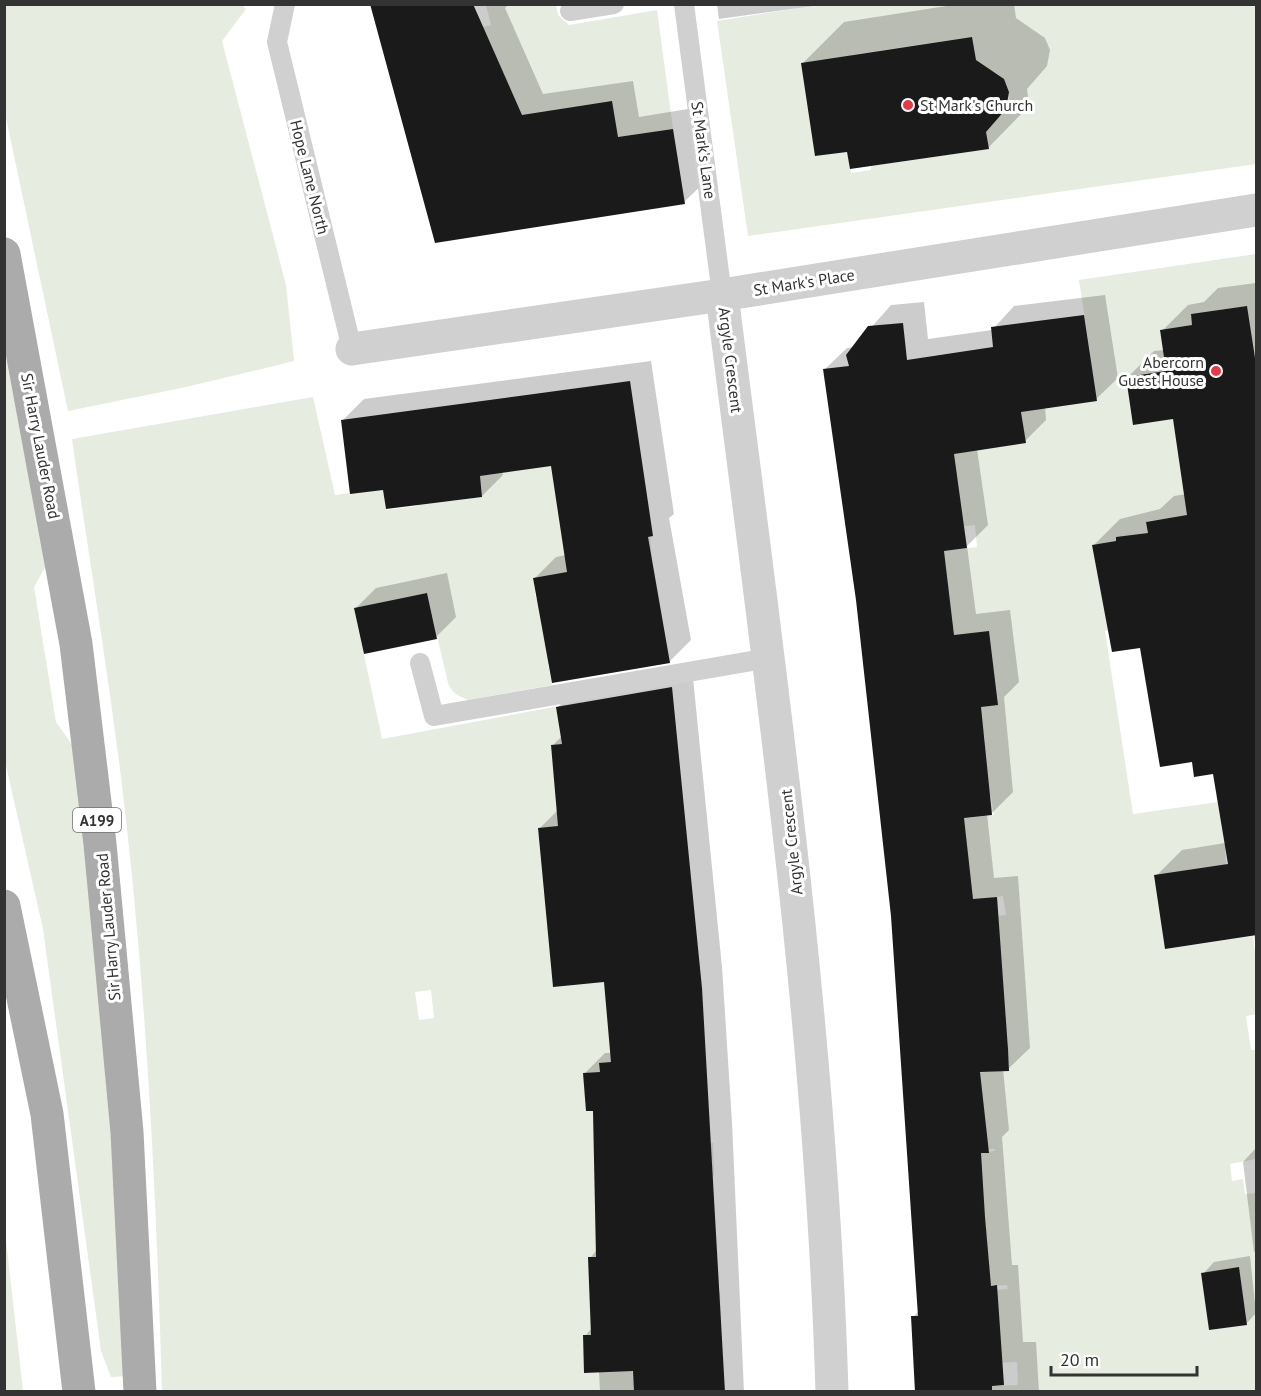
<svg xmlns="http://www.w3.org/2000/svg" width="1261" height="1396" font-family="'PT Sans',sans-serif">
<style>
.green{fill:#e6ecdf;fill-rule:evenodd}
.shadow{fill:#0003}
.building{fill:#1a1a1a}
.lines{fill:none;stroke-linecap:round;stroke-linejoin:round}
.service{stroke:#d0d0d0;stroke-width:20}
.minor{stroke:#d0d0d0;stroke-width:33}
.primary{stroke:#ababab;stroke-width:33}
.poi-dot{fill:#e63946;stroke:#fff;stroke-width:2}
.labels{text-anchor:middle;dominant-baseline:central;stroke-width:6;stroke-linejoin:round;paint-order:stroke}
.shield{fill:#fff;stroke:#707070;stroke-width:1.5}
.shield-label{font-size:15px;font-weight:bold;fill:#333}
.poi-label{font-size:16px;fill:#333;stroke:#fff;text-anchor:start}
.street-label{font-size:16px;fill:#333;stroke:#fff}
</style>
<rect width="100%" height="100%" fill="#fff"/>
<g class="green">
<path d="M824,4L1256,5V164L748,236L717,21ZM971,37L977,68C1015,69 1022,115 985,123L988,149L871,166V170L851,173L847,152L815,156L850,55Z"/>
<path d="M242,5L246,9L222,41L286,285L294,361L186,387L68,411L5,113V5Z"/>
<path d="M486,5H556L558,15L569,25L657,10L673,129L618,137L511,117L454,34L491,25Z"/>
<path d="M1256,254V371L1247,306L1191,314L1192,325L1160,331L1166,371L1135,375L1133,425L1173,419L1191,526L1166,530L1163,519L1147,521L1148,533L1117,538L1116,541L1092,545L1134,627L1105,631L1133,814L1218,802L1240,848L1225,850L1226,864L1165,949L1253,936L1256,961V1014L1246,1016L1251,1050H1256V1159L1230,1164L1232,1181L1243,1179L1245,1194L1256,1193V1391H992V1386L1017,1385L1018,1382L1017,1362L991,1363L989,1313L918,1316V1308L997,1295V1290L1008,1289L1007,1285L990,1286L980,1153L995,1151V1149H988L977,1073L1009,1070L1007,1031L942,922L1006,915L1003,896L978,899L973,904L963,814L968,813V818L994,815L991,796L966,799L960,744L985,741L984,733L872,745V737L956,710L998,704L989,631L954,635L944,551L977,547L975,525L848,540L936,448L1025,442L1021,412L1090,352L1079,280ZM1239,1267L1247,1325L1209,1330L1201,1273Z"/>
<path d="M4,289L54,551L34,587L56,722L83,760L103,929L128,1376L111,1377L101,1351L43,929L5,761Z"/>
<path d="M313,397L335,495L383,489L386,510L417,506L414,485L449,481L452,501L482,497L480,476L505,473L494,399L537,432L584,546L650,537L652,558L533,578L536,599L566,594L578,659L548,664L552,685L468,700C458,696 452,693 448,683L427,593L354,608L382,739L581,702L585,742L551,745L555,787L592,823L538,828L544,895L599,891L547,922L553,986L608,981L634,1061L599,1063L600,1072L583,1073L603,1110L640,1148L713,1143L714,1176L664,1177L626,1215L590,1296L720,1292L721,1326L583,1335L585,1373L602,1372V1367L632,1366L634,1391H162C156,1187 146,981 121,777C107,664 88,552 72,439ZM431,990L434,1018L419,1020L415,992Z"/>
<path d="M4,1231H5L23,1391H5Z"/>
</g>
<g class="shadow">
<path d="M372,4H509L505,8L543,94L633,81L639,117L694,108L706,181L684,202L436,242Z"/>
<path d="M717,4H827L719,19Z"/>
<path d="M959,4H1014L1016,18L1045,38L1050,50L1047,66L1027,89L1029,106L988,148L849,150L803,63L844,22Z"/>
<path d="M1256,283V951L1254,934L1156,876L1182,850L1225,843L1214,772L1193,760L1094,545L1120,519L1160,509L1174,496L1186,494L1175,417L1128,377L1154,351L1164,350L1162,331L1188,305L1204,302L1218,288Z"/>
<path d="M1105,295L1118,378L1096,399L1045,407L1046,420L1025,441L977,449L988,525L967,546L976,614L1010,610L1019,682L1004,697L1013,792L991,814H987L994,878L1018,876L1030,1048L1008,1069H1003L1009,1130L1002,1137L1012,1265H1018L1023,1342H1036L1039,1392H916L913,1317L920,1310L892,916L858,610L825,369L847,348L854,347L891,305L924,302L928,339L992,330L1014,306Z"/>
<path d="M651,361L674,514L669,518L691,640L669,662L535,578L556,557L566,555L553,465L502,472L503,475L482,496L384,488L342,421L364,399Z"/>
<path d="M447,573L456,617L436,637L356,608L376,588Z"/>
<path d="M692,668L722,967L732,1122L744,1392H600L599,1371L585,1336L592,1328L590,1258L597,1250L594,1109L585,1073L605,1053H612L606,980L539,829L558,810L552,746L562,736L557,708L577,688Z"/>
<path d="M1256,1148V1251L1254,1252L1243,1162Z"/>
<path d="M1250,1256L1256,1313L1246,1324L1203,1274L1214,1262Z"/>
</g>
<g class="building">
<path d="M370,4H473L522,115L612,101L618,137L673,129L685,204L435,243Z"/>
<path d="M972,37L976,60L1004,79L1009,92L1006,109L986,132L989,149L850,169L847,152L815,156L801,63Z"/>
<path d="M1247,306L1257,371V935L1165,949L1154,875L1228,864L1213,774L1194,777L1192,762L1160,767L1140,648L1112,652L1092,545L1116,541V537L1148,533L1146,522L1187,515L1173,419L1133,425L1126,377L1166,371L1160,330L1192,325L1191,314Z"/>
<path d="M1084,315L1097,401L1021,412L1026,443L954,454L967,548L944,551L954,635L989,631L998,705L981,707L992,815L964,818L973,899L997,897L1008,1049L1009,1071L980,1072L989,1153H981L985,1217L991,1286L997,1285L1004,1385L992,1386V1392H915L911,1316H918L891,916L856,600L823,369L849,366L846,355L868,326L903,323L907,360L993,347L991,327Z"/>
<path d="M630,381L653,536L648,537L670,663L552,683L533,578L567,572L551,466L480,476L482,497L386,509L383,490L350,494L341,420Z"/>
<path d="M427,593L437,639L364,654L354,608Z"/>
<path d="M672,687L702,988L725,1392H634L633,1371L584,1373L583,1335H591L588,1257H596L593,1111H586L583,1073L600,1072L599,1063L611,1062L604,982L553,987L538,828L558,826L551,745L562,744L556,707Z"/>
<path d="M1239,1267L1247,1325L1209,1330L1201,1273Z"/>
</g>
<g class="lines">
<g class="service">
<path d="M285,4L277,42L352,349"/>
<path d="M684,4L722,295"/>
<path d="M570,11L614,4"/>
<path d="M420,663L434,716L769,658"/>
</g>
<g class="minor">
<path d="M722,295C768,660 821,1024 832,1392"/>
<path d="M352,349L722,295L1256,210"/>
</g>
<g class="primary">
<path d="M4,254L76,644L100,844L127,1132L140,1392"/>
<path d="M4,906L47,1114L79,1392"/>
</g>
</g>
<g class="poi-dot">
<circle cx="908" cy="105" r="6"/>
<circle cx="1216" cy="371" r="6"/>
</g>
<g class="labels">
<rect class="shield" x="73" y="808" width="48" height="24" rx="4.5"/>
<g class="shield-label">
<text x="97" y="820">A199</text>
</g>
<g class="poi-label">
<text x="920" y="105">St Mark's Church</text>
<text x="1204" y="362" text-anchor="end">Abercorn<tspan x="1204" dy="18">Guest House</tspan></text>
</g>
<g class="street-label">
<text transform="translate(704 150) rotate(82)">St Mark's Lane</text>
<text transform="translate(310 177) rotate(76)">Hope Lane North</text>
<text transform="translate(804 282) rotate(-9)">St Mark's Place</text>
<text transform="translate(731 360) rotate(83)">Argyle Crescent</text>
<text transform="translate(41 446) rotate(79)">Sir Harry Lauder Road</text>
<text transform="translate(791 842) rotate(-96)">Argyle Crescent</text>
<text transform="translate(108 927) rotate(-95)">Sir Harry Lauder Road</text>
</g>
</g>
<rect width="1261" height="1396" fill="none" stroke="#333333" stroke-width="12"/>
<path d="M1051 1366v9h146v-9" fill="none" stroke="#333333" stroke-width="3"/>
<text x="1060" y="1366" font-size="18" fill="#333333" stroke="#ffffff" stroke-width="4.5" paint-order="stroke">20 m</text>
</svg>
